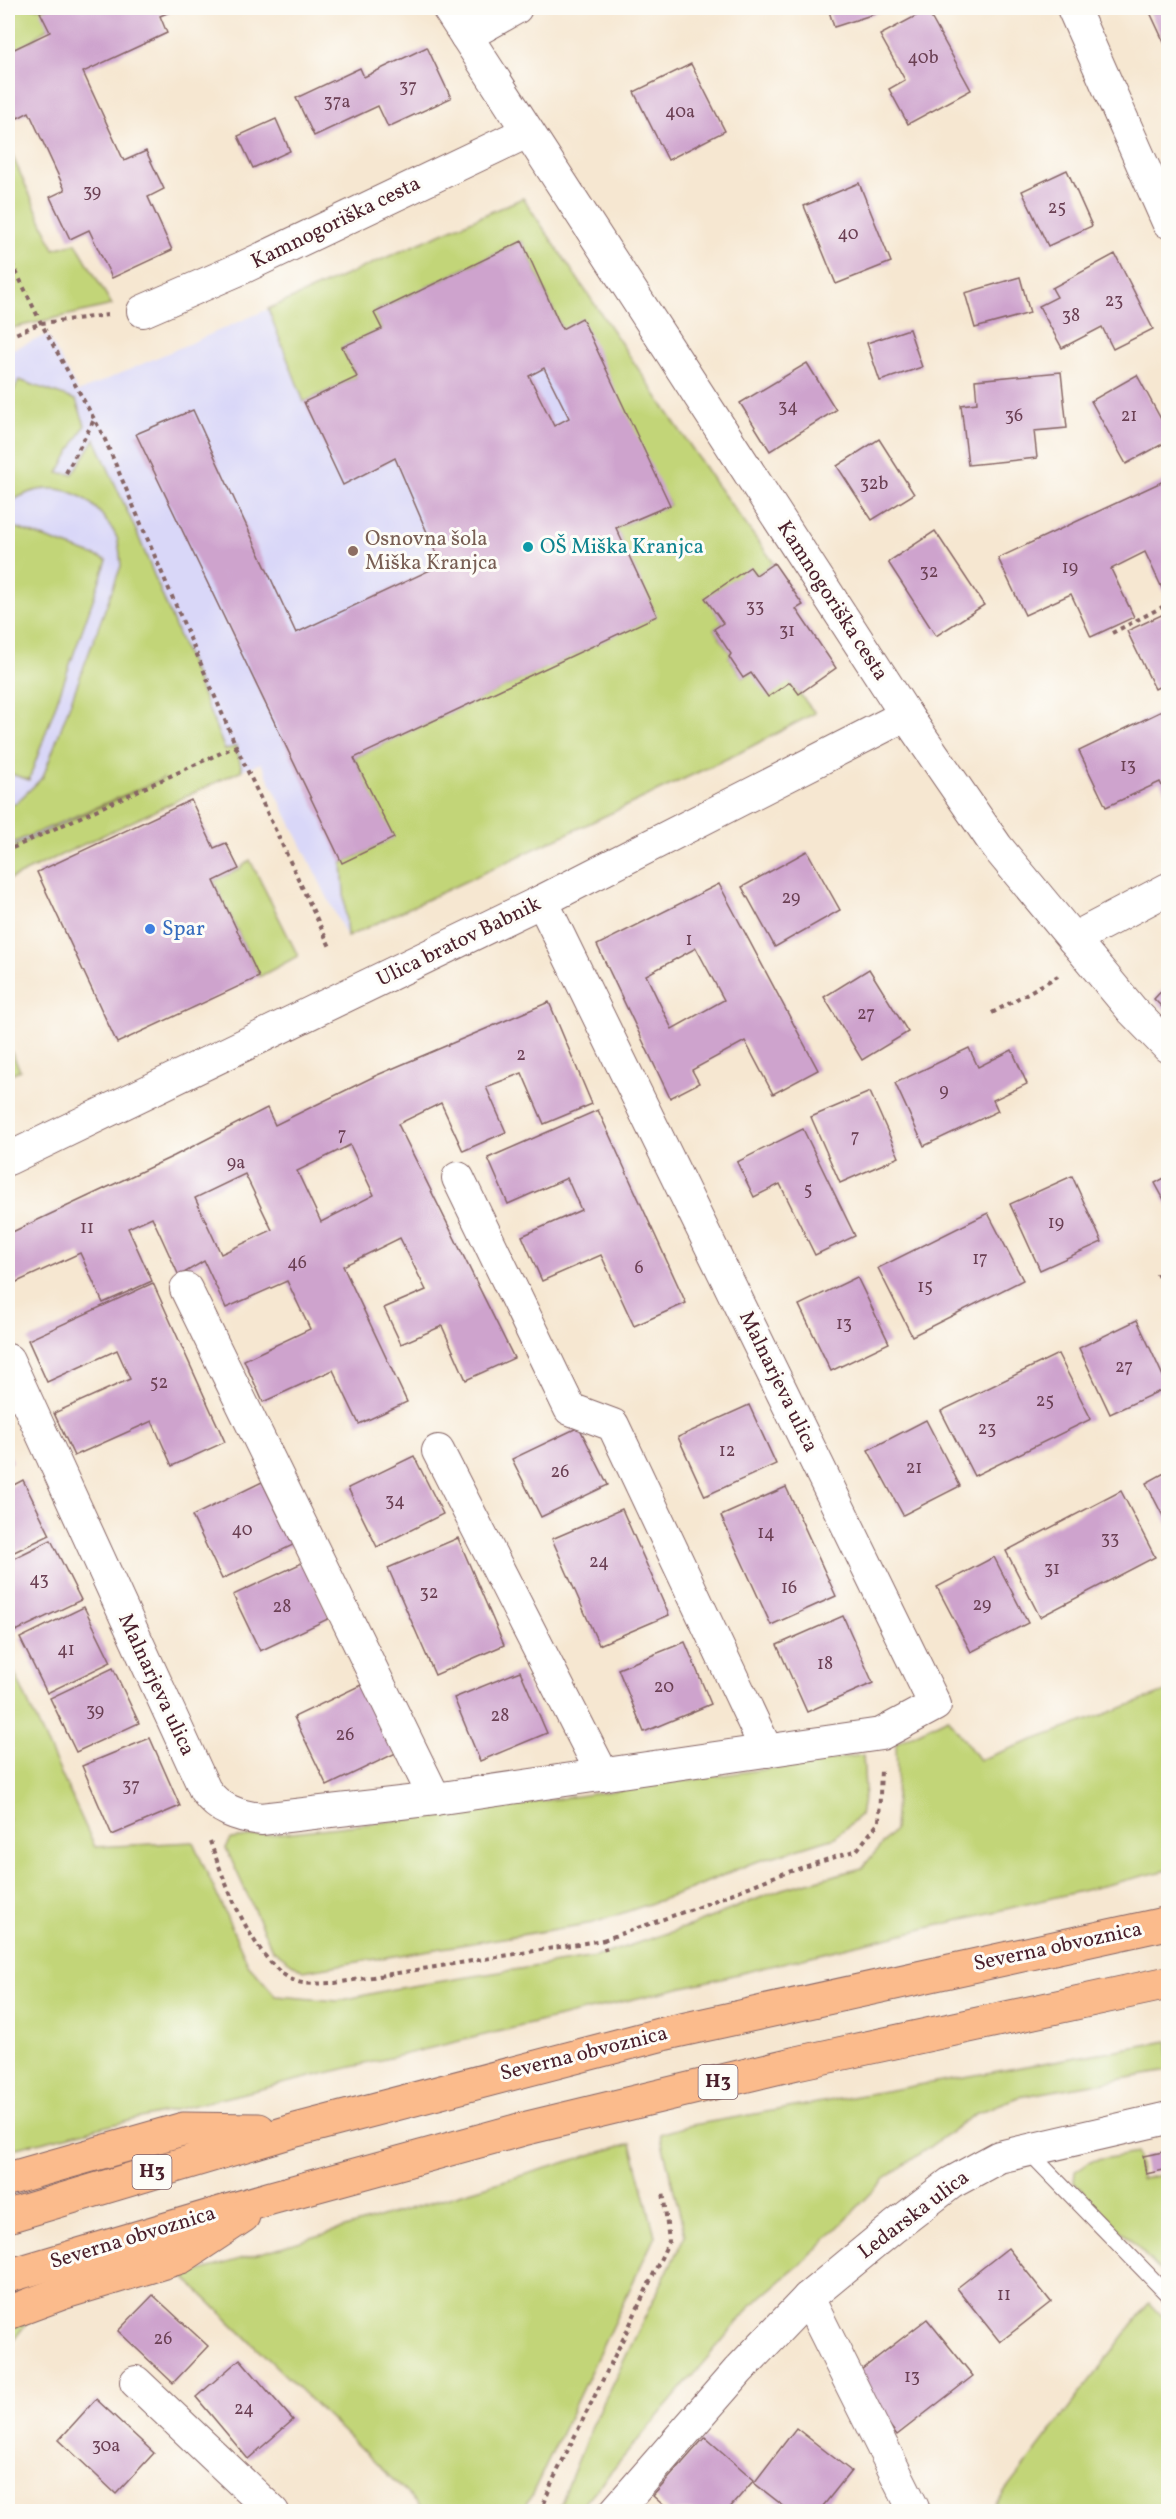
<svg xmlns="http://www.w3.org/2000/svg" width="1176" height="2519" font-family="Vollkorn,serif">
<style>
.built{fill:#d9d7f8}
.green{fill:#c2d578;stroke:#867a52;stroke-width:1.5}
.building{fill:#cea3cd;fill-rule:evenodd}
.lines{fill:none;stroke-linecap:round;stroke-linejoin:round}
.lane-casing{stroke:#866565;stroke-width:17}
.street-casing{stroke:#866565;stroke-width:34}
.highway-casing{stroke:#866565;stroke-width:35}
.path{stroke:#866565;stroke-width:4;stroke-dasharray:4.5 4.5;stroke-linecap:butt}
.lane{stroke:#fff;stroke-width:15}
.street{stroke:#fff;stroke-width:32}
.highway{stroke:#fbbb8c;stroke-width:33}
.culture-dot{fill:#0f9aa8;stroke:#fdfcf7;stroke-width:2}
.education-dot{fill:#8d6e63;stroke:#fdfcf7;stroke-width:2}
.shop-dot{fill:#3f7fe0;stroke:#fdfcf7;stroke-width:2}
.labels{text-anchor:middle;dominant-baseline:central;stroke-width:6;stroke-linejoin:round;paint-order:stroke}
.number-label{font-size:18px;fill:#6b4054}
.shield{fill:#fdfcf7;stroke:#806168;stroke-width:1.5}
.shield-label{font-size:20px;font-weight:bold;fill:#4a1f2b}
.street-label{font-size:21px;fill:#4a1f2b;stroke:#fdfcf7}
.education-label{font-size:21px;fill:#785e54;stroke:#fdfcf7;text-anchor:start}
.culture-label{font-size:21px;fill:#0d838f;stroke:#fdfcf7;text-anchor:start}
.shop-label{font-size:21px;fill:#366cbe;stroke:#fdfcf7;text-anchor:start}
</style>
<rect width="100%" height="100%" fill="#fdfcf7"/>
<filter id="ink" filterUnits="userSpaceOnUse"><feTurbulence type="fractalNoise" baseFrequency=".0167" numOctaves="2"/><feDisplacementMap in="SourceGraphic" scale="12" xChannelSelector="R" yChannelSelector="G"/><feConvolveMatrix kernelMatrix="1 2 1 2 8 2 1 2 1" color-interpolation-filters="sRGB"/></filter>
<filter id="wash" filterUnits="userSpaceOnUse"><feTurbulence type="fractalNoise" baseFrequency=".008" numOctaves="4" result="noise"/><feDisplacementMap in="SourceGraphic" scale="24" xChannelSelector="R" yChannelSelector="G"/><feGaussianBlur stdDeviation="1.35" result="paint"/><feColorMatrix in="noise" values="0 0 0 0 0 0 0 0 0 0 0 0 0 0 0 0 0 1.4 0 .05"/><feComposite in="paint" operator="in"/></filter>
<g filter="url(#wash)">
<rect width="100%" height="100%" fill="#f6e7d1"/>
<path class="built" d="M523,198L744,525L652,578L739,753L347,937L261,763L242,770L235,746L8,849V351L48,335L78,392Z"/>
<g class="green">
<path d="M8,8H73L8,59Z"/>
<path d="M8,146L54,249L76,243L112,305L8,329Z"/>
<path d="M523,198L716,484L774,563L756,575L750,568L706,598L723,623L714,629L731,654L729,657L743,678L751,673L790,682L815,713L739,753L347,937L342,863L393,838L354,758L656,616L616,528L670,505L562,329L522,241L374,312L382,329L342,347L357,377L304,402L268,309Z"/>
<path d="M19,380L76,400L85,425L58,473L73,474L95,439L137,533L225,750L236,746L242,770L8,880V849L164,778L8,845V806L16,803L43,777L121,566C120,557 120,547 117,538C115,533 111,527 107,522C83,486 43,478 8,504V402Z"/>
<path d="M8,525L107,560L29,780L8,773Z"/>
<path d="M250,860L298,956L259,977L214,881L239,869Z"/>
<path d="M8,1045L20,1070L8,1075Z"/>
<path d="M8,1659L95,1847L193,1842L248,1964L276,1996L338,2001L393,1989L595,1957L692,1925L782,1889L862,1868L894,1830L897,1778L896,1743L948,1718L979,1760L1168,1691V1870L8,2150Z"/>
<path d="M863,1755L865,1789L860,1815L835,1837L752,1863L679,1894L593,1923L303,1971L272,1949L226,1848L231,1839L438,1816Z"/>
<path d="M1168,2041V2071L1018,2097L975,2114L885,2179L810,2256L752,2305L578,2511H558L591,2428L685,2235L660,2134L687,2126Z"/>
<path d="M631,2143L655,2236L524,2511H425L183,2276Z"/>
<path d="M1137,2153L1141,2179L1168,2174V2279L1074,2182L1075,2172L1090,2161Z"/>
<path d="M1149,2303L1168,2323V2511H990Z"/>
<path d="M28,2321L8,2348V2330Z"/>
</g>
<g id="blocks">
<g class="building">
<path d="M49,8H179L160,16L167,33L83,72L124,161L146,151L164,189L148,197L172,250L112,278L89,230L70,239L50,197L65,190L29,112L18,118L8,96V52L50,32L40,12Z"/>
<path d="M828,8H893L834,27Z"/>
<path d="M1148,8H1168V51Z"/>
<path d="M927,10L971,90L908,124L889,89L905,80L880,35Z"/>
<path d="M427,47L451,98L388,127L378,106L314,136L296,98L360,68L364,77Z"/>
<path d="M691,64L725,131L668,160L634,92Z"/>
<path d="M276,119L290,151L253,168L238,136Z"/>
<path d="M1067,170L1092,226L1048,246L1022,191Z"/>
<path d="M859,183L891,262L836,284L804,206Z"/>
<path d="M522,241L562,329L582,318L670,505L616,528L657,616L354,758L394,838L342,863L136,434L193,410L296,633L441,565L395,458L343,485L304,402L357,377L342,347L382,329L374,313ZM544,368L569,418L554,426L529,376Z"/>
<path d="M1115,254L1153,329L1113,349L1102,327L1062,348L1039,306L1057,297L1052,288Z"/>
<path d="M1020,277L1030,313L975,328L965,293Z"/>
<path d="M909,329L922,367L880,381L867,343Z"/>
<path d="M807,363L836,410L770,451L740,403Z"/>
<path d="M1061,372L1067,428L1034,431L1037,458L968,465L961,405L977,403L975,380Z"/>
<path d="M1137,375L1168,432V441L1126,464L1091,401Z"/>
<path d="M879,439L914,494L872,520L837,466Z"/>
<path d="M1168,479V601L1145,552L1111,569L1134,617L1091,637L1071,594L1025,615L998,558Z"/>
<path d="M935,531L984,605L936,636L888,562Z"/>
<path d="M774,563L803,605L796,609L836,668L799,694L790,682L768,697L751,673L743,678L729,657L731,654L714,629L723,623L705,598L750,567L756,575Z"/>
<path d="M1168,612V682L1155,689L1127,631Z"/>
<path d="M1168,708V798L1160,782L1106,807L1079,751Z"/>
<path d="M191,800L214,848L226,843L239,869L214,881L259,977L117,1043L37,872Z"/>
<path d="M807,851L840,910L775,947L742,887Z"/>
<path d="M719,884L818,1070L773,1094L745,1041L692,1070L699,1083L670,1098L597,945ZM696,948L724,1000L672,1029L646,975Z"/>
<path d="M869,969L908,1032L862,1060L824,997Z"/>
<path d="M1168,984V1013L1154,999Z"/>
<path d="M549,1002L592,1104L544,1124L522,1073L486,1087L506,1132L463,1151L441,1103L398,1124L514,1358L466,1380L442,1326L401,1344L384,1308L426,1290L400,1238L343,1266L407,1402L359,1424L333,1370L263,1402L244,1360L310,1329L287,1281L226,1308L204,1261L179,1276L152,1217L128,1228L152,1281L103,1303L80,1253L8,1286V1234L174,1156L267,1108L275,1125L375,1076ZM350,1145L374,1195L321,1222L297,1171ZM245,1174L272,1230L221,1254L195,1198Z"/>
<path d="M969,1048L978,1067L1012,1050L1027,1084L993,1100L998,1111L924,1146L895,1083Z"/>
<path d="M870,1092L899,1157L840,1183L811,1117Z"/>
<path d="M598,1110L686,1303L634,1326L601,1255L542,1281L522,1236L581,1210L567,1178L508,1204L488,1158Z"/>
<path d="M803,1129L855,1236L815,1255L780,1184L754,1197L737,1162Z"/>
<path d="M1072,1176L1102,1242L1040,1270L1010,1204Z"/>
<path d="M1168,1176V1207L1155,1183Z"/>
<path d="M988,1213L1023,1280L912,1336L878,1268Z"/>
<path d="M857,1277L889,1343L831,1371L799,1305Z"/>
<path d="M153,1283L225,1442L172,1466L152,1421L74,1456L54,1413L130,1379L117,1350L47,1382L28,1340Z"/>
<path d="M1137,1320L1168,1387L1110,1414L1079,1348Z"/>
<path d="M1058,1354L1091,1419L974,1476L941,1411Z"/>
<path d="M749,1405L776,1464L705,1496L678,1437Z"/>
<path d="M926,1420L960,1486L903,1515L868,1450Z"/>
<path d="M579,1427L608,1485L541,1517L512,1459Z"/>
<path d="M8,1450L13,1462L8,1464Z"/>
<path d="M414,1456L443,1514L377,1547L348,1488Z"/>
<path d="M1168,1471V1526L1146,1483Z"/>
<path d="M23,1480L50,1535L8,1555V1488Z"/>
<path d="M262,1482L293,1545L222,1579L192,1516Z"/>
<path d="M786,1487L836,1596L771,1625L721,1516Z"/>
<path d="M1121,1491L1155,1557L1040,1617L1006,1551Z"/>
<path d="M622,1509L669,1615L599,1645L552,1539Z"/>
<path d="M458,1538L504,1645L435,1675L388,1568Z"/>
<path d="M51,1540L81,1600L16,1631L8,1614V1561Z"/>
<path d="M994,1557L1028,1623L971,1652L937,1587Z"/>
<path d="M304,1562L330,1618L260,1651L233,1595Z"/>
<path d="M84,1607L111,1662L47,1693L20,1638Z"/>
<path d="M843,1616L873,1683L807,1712L777,1645Z"/>
<path d="M685,1642L711,1704L644,1732L618,1669Z"/>
<path d="M113,1668L139,1723L76,1752L50,1698Z"/>
<path d="M520,1671L547,1733L480,1761L454,1698Z"/>
<path d="M363,1684L396,1753L327,1786L294,1717Z"/>
<path d="M150,1738L180,1806L112,1835L82,1766Z"/>
<path d="M1168,2151V2169L1146,2174L1143,2156Z"/>
<path d="M1008,2248L1051,2302L1000,2342L957,2288Z"/>
<path d="M153,2295L208,2346L173,2383L118,2331Z"/>
<path d="M927,2319L973,2376L897,2435L852,2377Z"/>
<path d="M240,2359L293,2420L248,2459L196,2397Z"/>
<path d="M96,2399L154,2453L116,2494L59,2440Z"/>
<path d="M796,2428L851,2471L819,2511H790L754,2483Z"/>
<path d="M705,2437L754,2480L727,2511H670L653,2496Z"/>
</g>
</g>
</g>
<g filter="url(#ink)">
<use href="#blocks" fill-opacity="0" stroke="#866565" stroke-width="1.5"/>
<g class="lines">
<defs>
<path id="lane" d="M1026,2149L1168,2295"/>
<g id="street">
<path d="M448,8L906,715L997,847L1132,1010L1168,1047"/>
<path d="M1073,8L1168,222"/>
<path d="M466,36L516,8"/>
<path d="M143,311L242,268L527,132"/>
<path d="M1073,939L1168,889"/>
<path d="M8,1159L542,901L906,715"/>
<path d="M458,1178L570,1409L613,1425L767,1751"/>
<path d="M186,1289L435,1799"/>
<path d="M8,1360L205,1790C219,1810 238,1816 261,1819L435,1799L881,1734L935,1705L542,901"/>
<path d="M438,1451L603,1775"/>
<path d="M808,2298L913,2508"/>
<path d="M136,2382L273,2512"/>
<path d="M615,2512L738,2371L808,2298L894,2227L951,2183L999,2157L1168,2118"/>
</g>
<g id="highway">
<path d="M8,2179L183,2129L259,2130"/>
<path d="M8,2216L296,2130L663,2034L1168,1923"/>
<path d="M8,2276L271,2198L523,2129L797,2063L1168,1983"/>
<path d="M8,2313L62,2293L181,2257L243,2216"/>
</g>
</defs>
<use href="#lane" class="lane-casing"/>
<use href="#street" class="street-casing"/>
<use href="#highway" class="highway-casing"/>
<g class="path">
<path d="M8,255L41,323L103,435L236,746L8,850"/>
<path d="M8,337L41,323L108,315"/>
<path d="M66,473L95,418"/>
<path d="M1112,633L1168,604"/>
<path d="M236,746L331,949"/>
<path d="M992,1013L1058,976"/>
<path d="M1156,1276L1168,1270"/>
<path d="M210,1841C223,1879 256,1969 298,1982C308,1985 324,1983 335,1983L603,1940L606,1952"/>
<path d="M603,1940L701,1906L776,1876L857,1850L879,1822L881,1769"/>
<path d="M541,2512L552,2482L624,2337L669,2241L663,2191"/>
</g>
<use href="#lane" class="lane"/>
<use href="#street" class="street"/>
<use href="#highway" class="highway"/>
</g>
</g>
<circle class="culture-dot" cx="528" cy="547" r="6"/>
<circle class="education-dot" cx="353" cy="551" r="6"/>
<circle class="shop-dot" cx="150" cy="929" r="6"/>
<g class="labels">
<g class="number-label">
<text x="923" y="58">40b</text>
<text x="408" y="87">37</text>
<text x="337" y="102">37a</text>
<text x="680" y="112">40a</text>
<text x="92" y="192">39</text>
<text x="1057" y="208">25</text>
<text x="848" y="234">40</text>
<text x="1114" y="301">23</text>
<text x="1071" y="316">38</text>
<text x="788" y="407">34</text>
<text x="1014" y="416">36</text>
<text x="1129" y="416">21</text>
<text x="874" y="484">32b</text>
<text x="1070" y="568">19</text>
<text x="929" y="572">32</text>
<text x="755" y="607">33</text>
<text x="787" y="631">31</text>
<text x="1128" y="766">13</text>
<text x="791" y="898">29</text>
<text x="689" y="940">1</text>
<text x="866" y="1014">27</text>
<text x="521" y="1055">2</text>
<text x="944" y="1091">9</text>
<text x="342" y="1135">7</text>
<text x="855" y="1137">7</text>
<text x="236" y="1163">9a</text>
<text x="808" y="1190">5</text>
<text x="1056" y="1223">19</text>
<text x="87" y="1228">11</text>
<text x="980" y="1259">17</text>
<text x="297" y="1263">46</text>
<text x="639" y="1268">6</text>
<text x="925" y="1287">15</text>
<text x="844" y="1324">13</text>
<text x="1124" y="1367">27</text>
<text x="159" y="1383">52</text>
<text x="1045" y="1401">25</text>
<text x="987" y="1429">23</text>
<text x="727" y="1451">12</text>
<text x="914" y="1468">21</text>
<text x="560" y="1472">26</text>
<text x="395" y="1501">34</text>
<text x="242" y="1530">40</text>
<text x="766" y="1533">14</text>
<text x="1110" y="1539">33</text>
<text x="599" y="1562">24</text>
<text x="1052" y="1569">31</text>
<text x="39" y="1580">43</text>
<text x="789" y="1588">16</text>
<text x="429" y="1593">32</text>
<text x="982" y="1605">29</text>
<text x="282" y="1607">28</text>
<text x="66" y="1650">41</text>
<text x="825" y="1664">18</text>
<text x="664" y="1687">20</text>
<text x="95" y="1711">39</text>
<text x="500" y="1716">28</text>
<text x="345" y="1735">26</text>
<text x="131" y="1786">37</text>
<text x="1004" y="2295">11</text>
<text x="163" y="2339">26</text>
<text x="912" y="2377">13</text>
<text x="244" y="2409">24</text>
<text x="106" y="2446">30a</text>
</g>
<g class="shield">
<rect x="698.5" y="2065" width="39" height="34" rx="4.5"/>
<rect x="132.5" y="2155" width="39" height="34" rx="4.5"/>
</g>
<g class="shield-label">
<text x="718" y="2082">H3</text>
<text x="152" y="2172">H3</text>
</g>
<g class="street-label">
<text transform="translate(336 223) rotate(-26)">Kamnogoriška cesta</text>
<text transform="translate(832 601) rotate(57)">Kamnogoriška cesta</text>
<text transform="translate(459 942) rotate(-26)">Ulica bratov Babnik</text>
<text transform="translate(778 1382) rotate(64)">Malnarjeva ulica</text>
<text transform="translate(156 1685) rotate(65)">Malnarjeva ulica</text>
<text transform="translate(1058 1947) rotate(-12)">Severna obvoznica</text>
<text transform="translate(584 2054) rotate(-14)">Severna obvoznica</text>
<text transform="translate(914 2215) rotate(-37)">Ledarska ulica</text>
<text transform="translate(133 2238) rotate(-17)">Severna obvoznica</text>
</g>
<g class="education-label">
<text x="365" y="539">Osnovna šola<tspan x="365" dy="24">Miška Kranjca</tspan></text>
</g>
<g class="culture-label">
<text x="540" y="547">OŠ Miška Kranjca</text>
</g>
<g class="shop-label">
<text x="162" y="929">Spar</text>
</g>
</g>
<rect width="1176" height="2519" fill="none" stroke="#fdfcf7" stroke-width="30"/>
</svg>
